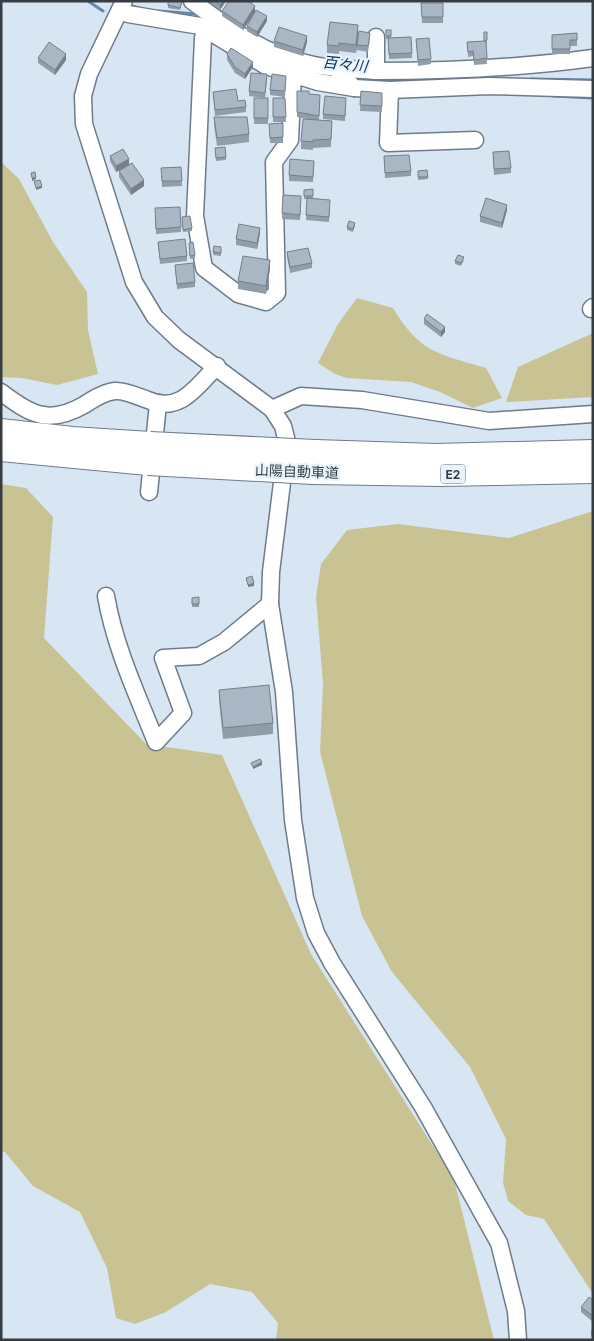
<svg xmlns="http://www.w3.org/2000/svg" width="594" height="1341" font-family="Inter,'Noto Sans JP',sans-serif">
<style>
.green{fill:#c9c393}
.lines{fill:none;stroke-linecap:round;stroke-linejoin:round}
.stream{stroke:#6488ae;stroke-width:3}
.minor-casing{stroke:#6e7b88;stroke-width:19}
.highway-casing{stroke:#6e7b88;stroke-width:26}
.minor{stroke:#fff;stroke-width:16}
.highway{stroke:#fff;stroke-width:24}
.highway-bridge-casing{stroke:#6e7b88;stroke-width:26;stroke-linecap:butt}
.highway-bridge{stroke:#fff;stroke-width:24}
.wall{fill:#919da9}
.shaded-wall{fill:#767f89}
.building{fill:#a9b6c4;stroke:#767f89}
.labels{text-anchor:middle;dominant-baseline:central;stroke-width:4.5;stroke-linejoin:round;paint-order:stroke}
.shield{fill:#e7f3fe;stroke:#6c737a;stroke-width:1}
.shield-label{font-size:12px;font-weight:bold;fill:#373c42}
.street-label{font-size:14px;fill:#373c42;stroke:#e7f3fe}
.water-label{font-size:15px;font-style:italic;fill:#092e50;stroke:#e7f3fe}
</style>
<rect width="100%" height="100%" fill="#d8e6f4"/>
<g class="green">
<path d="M1,162L19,179L53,242L87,292L88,330L98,374L57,385L22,378L1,377Z"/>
<path d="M357,298L393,308C420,353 439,354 486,368L502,398L473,408L440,392L411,382L347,378L335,374L318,363L338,324Z"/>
<path d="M593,333V397L506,402L518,367Z"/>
<path d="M1,484L26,488L53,517L44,638L146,744L222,755L311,954L454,1179L494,1340H276L278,1323L252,1292L210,1284L166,1312L135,1324L116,1318L107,1268L80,1212L33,1186L5,1152L1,1151Z"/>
<path d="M593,511V1294L544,1219L526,1215L508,1201L503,1183L506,1139L470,1067L392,972L362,916L320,752L323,684L316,597L321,564L347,530L398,524L509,538Z"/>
</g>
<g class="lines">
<g class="stream">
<path d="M88,1L103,11"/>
<path d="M128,5L143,9"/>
<path d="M159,11L196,14L204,20"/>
<path d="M354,78L393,80L480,79"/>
<path d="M531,79L593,80"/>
<path d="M553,96L593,98"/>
</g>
<defs>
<g id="minor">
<path d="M124,1L89,74L83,96L84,124L134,282L155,317L179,340L272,409L283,426L287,442L271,572L270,604L284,692L293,820L305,898L316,933L332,963L423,1107L499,1243L516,1311L518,1340"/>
<path d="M192,1C231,30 266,56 314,65C334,69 356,69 376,71V37"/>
<path d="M120,10L128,14L200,26L266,66L318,82L354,88"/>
<path d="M206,29L203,38L195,216L204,268L238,294L266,302L277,293L274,162L290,140L293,74"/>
<path d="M335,67L354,88L390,90L489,86L593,89"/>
<path d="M376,71C449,71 520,68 593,58"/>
<path d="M390,90L388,143L475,140"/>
<path d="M591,309L593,307"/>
<path d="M1,392C31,415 49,425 84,405C93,399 104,392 115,391C125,390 139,397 148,400C180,414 196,387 217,366"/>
<path d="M272,409L301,396L362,400L489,421L593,414"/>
<path d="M149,492L158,404"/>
<path d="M106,596C115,648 137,694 156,742L183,713L163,658L199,656L224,642L270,604"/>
</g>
<g id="highway">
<path d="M1,431L72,439L150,444"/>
<path d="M1,449L148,463"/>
<path d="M315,452L436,456L593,452"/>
<path d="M313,472L441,474L593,471"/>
</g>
</defs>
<use href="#minor" class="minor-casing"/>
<use href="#highway" class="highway-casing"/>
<use href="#minor" class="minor"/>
<use href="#highway" class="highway"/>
<defs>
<g id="highway-bridge">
<path d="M150,444L315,452"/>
<path d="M148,463L313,472"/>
</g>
</defs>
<use href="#highway-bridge" class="highway-bridge-casing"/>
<use href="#highway-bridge" class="highway-bridge"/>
</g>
<g class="wall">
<path d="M182,1L180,10L168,8V5Z"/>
<path d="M208,1H226L220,10Z"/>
<path d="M421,3H443V23H422Z"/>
<path d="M222,11L255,12L243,30L222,16Z"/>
<path d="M267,21L257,37L247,31V26Z"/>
<path d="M386,30H391V38L411,37L412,58L389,59L388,39H386Z"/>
<path d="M487,32V43H486L487,64L474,65L473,56L468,57L467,42L484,41Z"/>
<path d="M358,33L356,53L339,51V54L327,53V45Z"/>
<path d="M577,33V46H570V54H552V35Z"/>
<path d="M370,38L368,52L357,50V45Z"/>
<path d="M416,39L431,59V64L418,66Z"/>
<path d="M274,41L307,42L303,56L274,47Z"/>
<path d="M227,54L253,67L245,79L235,73L227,60Z"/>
<path d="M38,58L66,60L55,75L38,63Z"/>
<path d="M267,80L265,98L249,96V91Z"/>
<path d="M286,81L285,97L270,95V90Z"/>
<path d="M297,91L309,94L320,95L319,120L332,121L331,147L313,148V150L301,149V141L311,120L297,117Z"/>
<path d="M361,91L382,93V112L360,111Z"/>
<path d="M213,92L238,101L246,107V112L215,116Z"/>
<rect x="254" y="98" width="14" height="26"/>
<path d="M273,98H285L286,122H273Z"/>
<path d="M346,104L345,121L323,119V114Z"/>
<path d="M214,117L249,134V142L217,146L214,125Z"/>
<path d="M283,123V143H270L269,124Z"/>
<path d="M225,147L226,160L216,161L215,148Z"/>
<path d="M493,152L511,168V173L494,175Z"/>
<path d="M110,156L129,165L116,172L110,161Z"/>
<path d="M384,156L411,171V176L385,178Z"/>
<path d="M314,161L313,182L289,181V175Z"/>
<path d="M181,167L182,186L162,187L161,168Z"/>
<path d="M427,170L428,179L418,180V171Z"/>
<path d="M119,171L144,186L131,195L119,177Z"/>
<path d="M313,189V198L330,205L329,222L306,220L307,199H304V190Z"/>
<path d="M301,202L300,220L282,219V213Z"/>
<path d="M507,210L502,228L480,222V216Z"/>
<path d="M155,214L181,227V232L156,234Z"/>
<path d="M182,220L192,228V231L183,232Z"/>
<path d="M355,226L353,232L347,230V227Z"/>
<path d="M260,233L257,249L236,245V239Z"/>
<path d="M158,242L187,256V261L160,264Z"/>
<path d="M189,245L195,255V258L190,259Z"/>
<path d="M214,246L221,247V256L213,255Z"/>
<path d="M287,252L312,263V268L290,273L287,257Z"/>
<path d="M464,260L461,266L455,264V261Z"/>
<path d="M175,265L195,282V287L177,289Z"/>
<path d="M270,268L266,294L238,289V281Z"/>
<path d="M424,319L445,332L441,337L424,324Z"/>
<path d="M199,597V607H192V598Z"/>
<path d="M219,690L273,723V734L223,739L219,701Z"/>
<path d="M593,1300V1322L581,1312V1307Z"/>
<path d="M593,1328V1337L591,1336V1330Z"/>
</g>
<g class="shaded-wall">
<path d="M223,1H226L220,10V5Z"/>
<path d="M255,6V12L243,30V25Z"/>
<path d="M267,16V21L257,37V32Z"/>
<path d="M358,25V33L356,53V45Z"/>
<path d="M307,36V42L303,56V50Z"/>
<path d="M66,54V60L55,75V70Z"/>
<path d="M253,62V67L245,79V74Z"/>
<path d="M129,159V165L116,172V166Z"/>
<path d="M36,177V179L32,181V178Z"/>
<path d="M144,180V186L131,195V189Z"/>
<path d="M42,186V188L36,190V188Z"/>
<path d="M507,205V210L502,228V223Z"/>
<path d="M260,228V233L257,249V243Z"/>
<path d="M270,260V268L266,294V286Z"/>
<path d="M445,327V332L441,337V332Z"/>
<path d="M254,583V586L248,587V585Z"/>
<path d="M262,762V765L253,769V767Z"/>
</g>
<g class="building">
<path d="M168,1H182L180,8L168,5Z"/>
<path d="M216,1H223L220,5Z"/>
<path d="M229,1H248L255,6L243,25L222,11Z"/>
<path d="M421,3H443V17H422Z"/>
<path d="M256,10L267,16L257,32L247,26Z"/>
<path d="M330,22L358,25L356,45L339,43V46L327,45Z"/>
<path d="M279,27L307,36L303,50L274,41Z"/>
<rect x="386" y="30" width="5" height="6"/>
<path d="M359,31L370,33L368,46L357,45Z"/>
<path d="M484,32H487V40L484,41Z"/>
<path d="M577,33V40H570V49H552V35Z"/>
<path d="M411,37L412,53L389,54L388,38Z"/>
<path d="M429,38L431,59L418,60L416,39Z"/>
<path d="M486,41L487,58L474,60L473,51L468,52L467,42Z"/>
<path d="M49,42L66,54L55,70L38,58Z"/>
<path d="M231,48L253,62L245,74L235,67L227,54Z"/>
<path d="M251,73L267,74L265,93L249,91Z"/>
<path d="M272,74L286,76L285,91L270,90Z"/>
<path d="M236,89L238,101L245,100L246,107L215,110L213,92Z"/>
<path d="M297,91H309V94L320,95L319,116L297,112Z"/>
<path d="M361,91L382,93V106L360,105Z"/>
<path d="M325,96L346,98L345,116L323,114Z"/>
<rect x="254" y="98" width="14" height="20"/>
<path d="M273,98H285L286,117H273Z"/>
<path d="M214,117H247L249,134L217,138Z"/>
<path d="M303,119L332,121L331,139L313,140V142L301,141Z"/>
<path d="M283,123V137L270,138L269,124Z"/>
<path d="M225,147L226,157L216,158L215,148Z"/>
<path d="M123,149L129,159L116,166L110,156Z"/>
<path d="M509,151L511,168L494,169L493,152Z"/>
<path d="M409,155L411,171L385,173L384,156Z"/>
<path d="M290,159L314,161L313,177L289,175Z"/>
<path d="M132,163L144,180L131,189L119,171Z"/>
<path d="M181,167L182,181H162L161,168Z"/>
<path d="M427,170L428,177H418V171Z"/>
<path d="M35,172L36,177L32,178L31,173Z"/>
<path d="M40,180L42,186L36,188L34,181Z"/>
<path d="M313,189V196H304V190Z"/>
<path d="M283,195L301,196L300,215L282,213Z"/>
<path d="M307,198L330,200L329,217L306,215Z"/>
<path d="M486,198L507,205L502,223L480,216Z"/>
<path d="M180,207L181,227L156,229L155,208Z"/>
<path d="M190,216L192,228L183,230L182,217Z"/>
<path d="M349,221L355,223L353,229L347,227Z"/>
<path d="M239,224L260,228L257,243L236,239Z"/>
<path d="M185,239L187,256L160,259L158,242Z"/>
<path d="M193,242L195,255L190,256L189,243Z"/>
<path d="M214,246L221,247V253L213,252Z"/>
<path d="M308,248L312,263L290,267L287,252Z"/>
<path d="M458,255L464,257L461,263L455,261Z"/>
<path d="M243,256L270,260L266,286L238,281Z"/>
<path d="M193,263L195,282L177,284L175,265Z"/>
<path d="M427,314L445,327L441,332L424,319Z"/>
<path d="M252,576L254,583L248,585L246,578Z"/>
<path d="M199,597V604H192V598Z"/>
<path d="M269,685L273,723L223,728L219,690Z"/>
<path d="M260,759L262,762L253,767L251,763Z"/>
<path d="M589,1297L593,1300V1316L581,1307Z"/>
</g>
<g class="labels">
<rect class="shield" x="440.5" y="464.5" width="25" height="19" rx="4"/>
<g class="shield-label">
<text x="453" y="474">E2</text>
</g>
<g class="street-label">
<text transform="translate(297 471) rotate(2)">山陽自動車道</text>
</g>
<g class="water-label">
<text transform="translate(345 64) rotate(6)">百々川</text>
</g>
</g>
<rect width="594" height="1341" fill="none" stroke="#373c42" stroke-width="5"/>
</svg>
